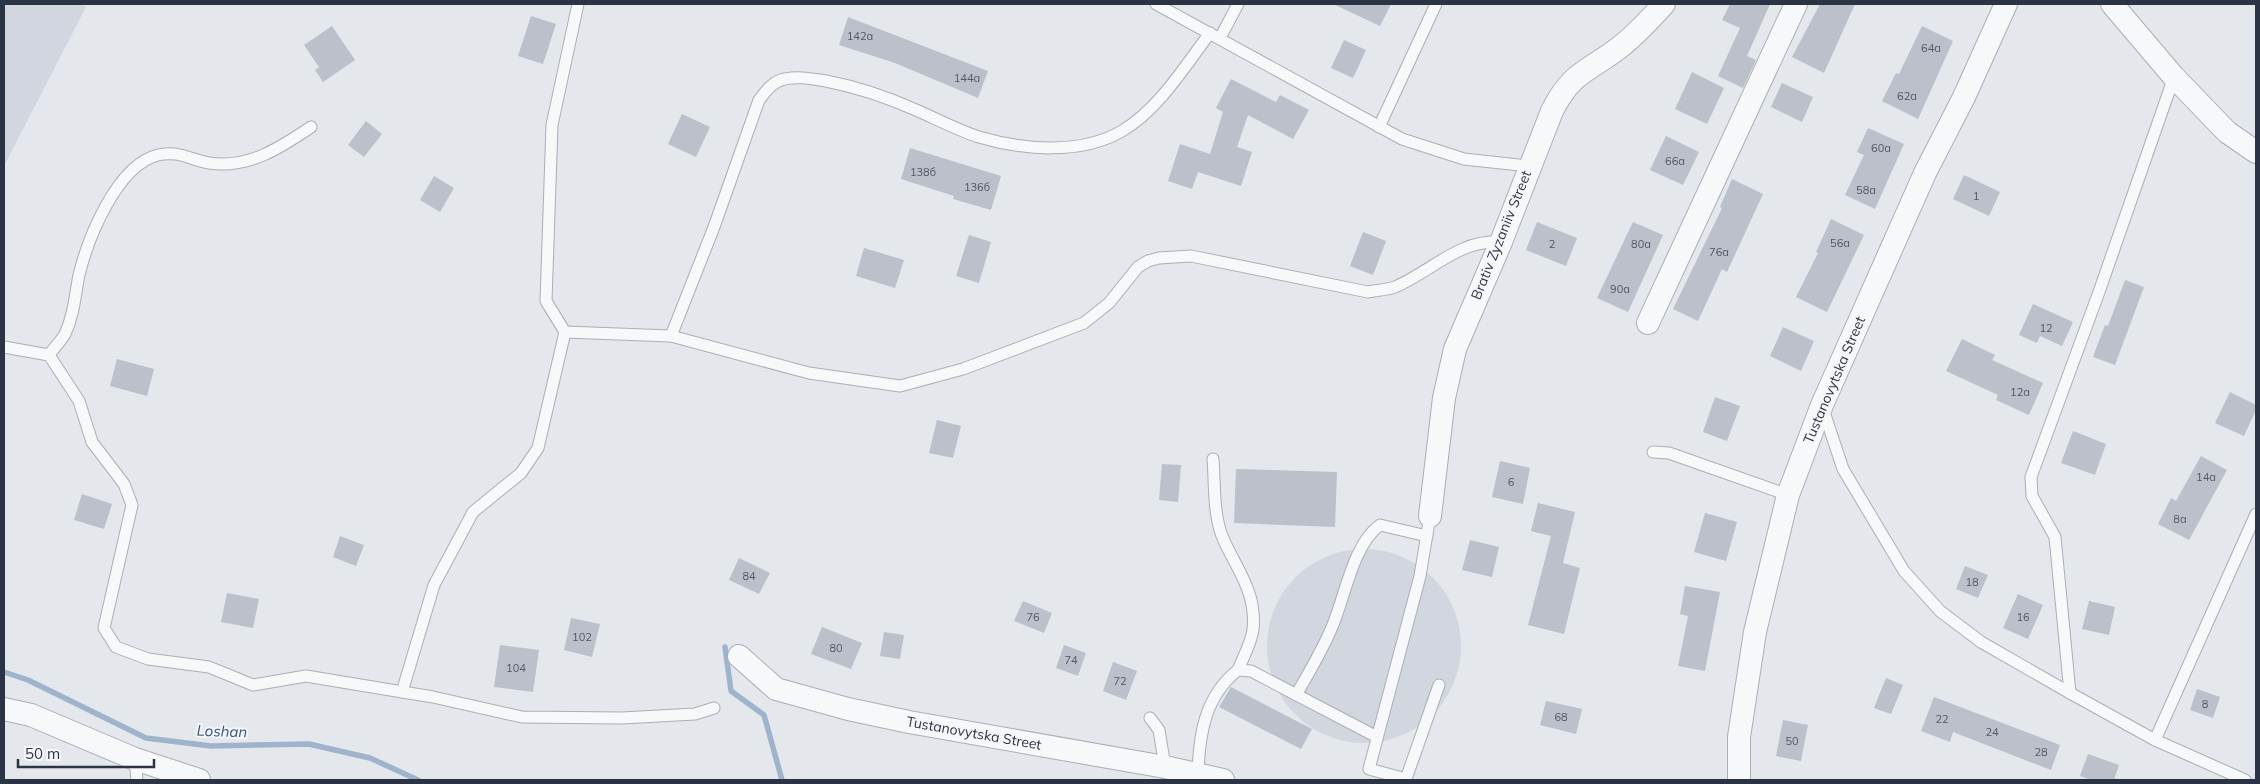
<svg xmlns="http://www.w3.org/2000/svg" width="2260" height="784" font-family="Mulish,sans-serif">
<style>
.built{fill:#d2d6de}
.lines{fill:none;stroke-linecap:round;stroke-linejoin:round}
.stream{stroke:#9fb4cc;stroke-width:5.5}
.building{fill:#bbc0ca}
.service-casing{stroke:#a9aeb7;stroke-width:13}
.minor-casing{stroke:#a9aeb7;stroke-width:24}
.service{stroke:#f7f8fa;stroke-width:11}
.minor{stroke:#f7f8fa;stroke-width:22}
.labels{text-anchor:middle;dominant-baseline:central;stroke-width:4;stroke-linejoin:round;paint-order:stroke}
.number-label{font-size:11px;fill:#4f5766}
.street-label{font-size:14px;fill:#2b3445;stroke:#f4f6f9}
.water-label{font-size:15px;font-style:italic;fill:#34527a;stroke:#f4f6f9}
</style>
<rect width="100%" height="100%" fill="#e4e7ec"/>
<g class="built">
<path d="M4,4H81L86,7L4,166Z"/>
<circle cx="1364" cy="646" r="97"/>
</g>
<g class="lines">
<g class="stream">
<path d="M725,647L731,691L764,715L782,780"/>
<path d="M4,672L28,680L146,738L211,746L309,744L370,758L418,780"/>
</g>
</g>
<g class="building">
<path d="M1333,4H1391L1380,26Z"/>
<path d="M1730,4H1770L1747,56L1756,60L1743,88L1718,76L1740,28L1722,20Z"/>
<path d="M1820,4H1855L1824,73L1792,57Z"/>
<path d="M531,16L556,24L543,64L518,56Z"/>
<path d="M848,17L988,71L978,98L895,63L839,45Z"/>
<path d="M332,26L355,60L323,82L315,70L319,67L304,45Z"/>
<path d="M1922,26L1953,41L1918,119L1882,101L1896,73L1899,74Z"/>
<path d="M1344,40L1366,50L1353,78L1331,68Z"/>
<path d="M1692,72L1724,88L1707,124L1675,109Z"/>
<path d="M1231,79L1276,102L1280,95L1309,110L1293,139L1248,115L1237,147L1252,152L1241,186L1198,172L1192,189L1168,181L1180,144L1210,154L1223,112L1216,108Z"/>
<path d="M1782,83L1813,97L1802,122L1771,107Z"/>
<path d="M682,114L710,127L696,157L668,144Z"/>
<path d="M366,121L382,134L364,157L348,145Z"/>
<path d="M1868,128L1904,144L1875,209L1845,195L1864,155L1857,152Z"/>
<path d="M1666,136L1699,152L1683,185L1650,170Z"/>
<path d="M910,148L1001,176L991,210L953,199L954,196L901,179Z"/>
<path d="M1964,175L2000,192L1989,216L1953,199Z"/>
<path d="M434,176L454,188L440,212L420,200Z"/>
<path d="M1732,179L1763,194L1727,272L1722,269L1698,321L1673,309L1722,208L1720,207Z"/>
<path d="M1831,219L1864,235L1827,312L1796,297L1818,253L1816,252Z"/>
<path d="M1537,222L1577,238L1566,266L1526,250Z"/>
<path d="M1633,222L1663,235L1628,312L1597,298Z"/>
<path d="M1363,232L1386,241L1373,275L1350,266Z"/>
<path d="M969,235L991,242L979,283L956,276Z"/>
<path d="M864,248L904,260L895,288L856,276Z"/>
<path d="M2125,280L2144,287L2115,365L2093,357L2105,325L2108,326Z"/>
<path d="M2033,304L2073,322L2062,346L2040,336L2037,343L2019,335Z"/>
<path d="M1783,327L1814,341L1801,371L1770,356Z"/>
<path d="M1962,339L1995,355L1992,360L2043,383L2029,415L1996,400L1998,395L1946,371Z"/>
<path d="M117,359L154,369L147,396L110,386Z"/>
<path d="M2230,392L2256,405V410L2244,436L2215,423Z"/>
<path d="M1715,397L1740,406L1727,441L1703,432Z"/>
<path d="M937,420L961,426L953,458L929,453Z"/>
<path d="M2073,431L2106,444L2095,475L2061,463Z"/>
<path d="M2201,456L2227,470L2189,540L2158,524L2171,498L2176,501Z"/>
<path d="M1500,461L1530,468L1523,504L1492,497Z"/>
<path d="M1162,464L1181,465L1178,502L1159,500Z"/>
<path d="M1236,469L1337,472L1335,527L1234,523Z"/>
<path d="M82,494L112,504L104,529L74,520Z"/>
<path d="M1538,503L1575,512L1563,563L1580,568L1564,634L1528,625L1551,536L1531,531Z"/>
<path d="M1705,513L1737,522L1726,561L1694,552Z"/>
<path d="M340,536L364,545L356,566L333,557Z"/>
<path d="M1470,540L1499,547L1492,577L1462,570Z"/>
<path d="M739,558L770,573L759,594L729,580Z"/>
<path d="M1965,566L1988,575L1978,598L1956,589Z"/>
<path d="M1685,586L1720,592L1705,671L1678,666L1688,616L1680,614Z"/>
<path d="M227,593L259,599L253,628L221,622Z"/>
<path d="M2018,594L2043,605L2028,639L2003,628Z"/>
<path d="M1023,601L1052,613L1044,633L1014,621Z"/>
<path d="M2089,601L2115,607L2109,635L2082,629Z"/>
<path d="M571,618L600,624L592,657L564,650Z"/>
<path d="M822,627L862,643L851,669L811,654Z"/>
<path d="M884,632L904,635L900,659L880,656Z"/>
<path d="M500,645L539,650L533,692L494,687Z"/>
<path d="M1064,645L1086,653L1078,676L1056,668Z"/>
<path d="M1113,662L1137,671L1126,700L1103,691Z"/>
<path d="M1886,678L1903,685L1891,714L1874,708Z"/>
<path d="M1231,687L1312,729L1301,749L1219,707Z"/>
<path d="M2197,689L2220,697L2213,718L2190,710Z"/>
<path d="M1934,697L2060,745L2051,770L1953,732L1950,742L1921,731Z"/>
<path d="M1546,701L1582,709L1576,734L1540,725Z"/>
<path d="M1783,720L1808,725L1801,761L1776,756Z"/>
<path d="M2088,754L2119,765L2114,780H2091L2080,776Z"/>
</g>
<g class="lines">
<defs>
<g id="service">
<path d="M1156,4L1402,139L1464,159L1529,166"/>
<path d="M1220,38L1238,4"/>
<path d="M1379,127L1436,4"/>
<path d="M565,332L546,301L552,125L578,4"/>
<path d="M671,336L714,227L759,100C766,91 773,81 785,79C799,76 812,79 826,81C857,87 887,97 916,110C937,119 957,130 979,137C1023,150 1081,155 1122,131C1159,109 1185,66 1210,33"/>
<path d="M4,347L49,355L79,401L92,442L124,484L132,505L104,628L116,647L148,659L209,667L253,685L306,676L433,697L522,717L622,718L695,714L714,708"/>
<path d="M49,355C54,348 61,341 65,334C74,315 75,295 79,275C88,238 117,165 158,155C178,150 191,160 209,163C248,169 280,148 311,127"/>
<path d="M1823,409L1843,469L1904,571L1940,611L1981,642L2070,693L2155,740L2245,780"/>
<path d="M1653,452L1669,453L1788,495"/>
<path d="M1213,459C1215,484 1213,512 1222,536C1236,569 1257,591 1253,630C1251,643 1243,658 1238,670"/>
<path d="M1430,516L1420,576L1369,769L1406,779L1439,685"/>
<path d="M402,692L434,585L473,512L521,473L538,448L565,332L671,336L809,373L900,386L963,369L1084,323L1109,303L1138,267L1148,261L1159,258L1191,256L1368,292C1376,290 1387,290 1395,287C1431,272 1459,239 1501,242"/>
<path d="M2070,693L2055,537L2032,496L2031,477L2099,292L2174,77"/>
<path d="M1296,695C1309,673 1322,651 1332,627C1345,597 1353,544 1380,525L1427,536"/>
<path d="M1150,718L1159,730L1165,767"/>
<path d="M2155,740L2256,514"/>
<path d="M135,759L137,780"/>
<path d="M1198,774C1199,734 1205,696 1238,670L1251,671L1377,737"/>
</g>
<g id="minor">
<path d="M2112,4L2174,77L2227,132L2256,152"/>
<path d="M1648,323L1796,4"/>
<path d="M1430,516L1444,398L1455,349L1501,242L1552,111C1572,71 1588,72 1620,47C1637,34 1650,19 1664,4"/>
<path d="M739,656L776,689L848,709L909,722L1165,767L1223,780"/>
<path d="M4,709L31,715L135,759L199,780"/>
<path d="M1739,780V737L1755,632L1788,495L1822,405L1925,173L1964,97L2006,4"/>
</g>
</defs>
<use href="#service" class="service-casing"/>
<use href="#minor" class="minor-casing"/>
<use href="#service" class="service"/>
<use href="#minor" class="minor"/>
</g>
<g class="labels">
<g class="number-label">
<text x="860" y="36">142а</text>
<text x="1931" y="48">64а</text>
<text x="967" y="78">144а</text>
<text x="1907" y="96">62а</text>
<text x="1881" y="148">60а</text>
<text x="1675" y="161">66а</text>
<text x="923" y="172">138б</text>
<text x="977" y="187">136б</text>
<text x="1866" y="190">58а</text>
<text x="1976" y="196">1</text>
<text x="1840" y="243">56а</text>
<text x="1552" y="244">2</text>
<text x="1641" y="244">80а</text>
<text x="1719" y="252">76а</text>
<text x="1620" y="289">90а</text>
<text x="2046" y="328">12</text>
<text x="2020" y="392">12а</text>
<text x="2206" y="477">14а</text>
<text x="1511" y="482">6</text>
<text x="2180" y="519">8а</text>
<text x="749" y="576">84</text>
<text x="1972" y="582">18</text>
<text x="1033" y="617">76</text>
<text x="2023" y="617">16</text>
<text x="582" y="637">102</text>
<text x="836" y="648">80</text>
<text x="1071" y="660">74</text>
<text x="516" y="668">104</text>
<text x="1120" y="681">72</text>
<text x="2205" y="704">8</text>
<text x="1561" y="717">68</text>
<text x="1942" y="719">22</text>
<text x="1992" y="732">24</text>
<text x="1792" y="741">50</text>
<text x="2041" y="752">28</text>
</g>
<g class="street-label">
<text transform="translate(1501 235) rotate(-68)">Brativ Zyzaniiv Street</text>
<text transform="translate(1834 380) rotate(-67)">Tustanovytska Street</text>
<text transform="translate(974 733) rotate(10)">Tustanovytska Street</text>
</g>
<g class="water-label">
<text transform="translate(222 731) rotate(2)">Loshan</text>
</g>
</g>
<rect width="2260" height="784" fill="none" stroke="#2b3445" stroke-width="10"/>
<path d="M18 759v8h136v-8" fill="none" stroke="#2b3445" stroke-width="2.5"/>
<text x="25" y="759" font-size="15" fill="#2b3445" stroke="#f4f6f9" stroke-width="4" paint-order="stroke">50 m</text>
</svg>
